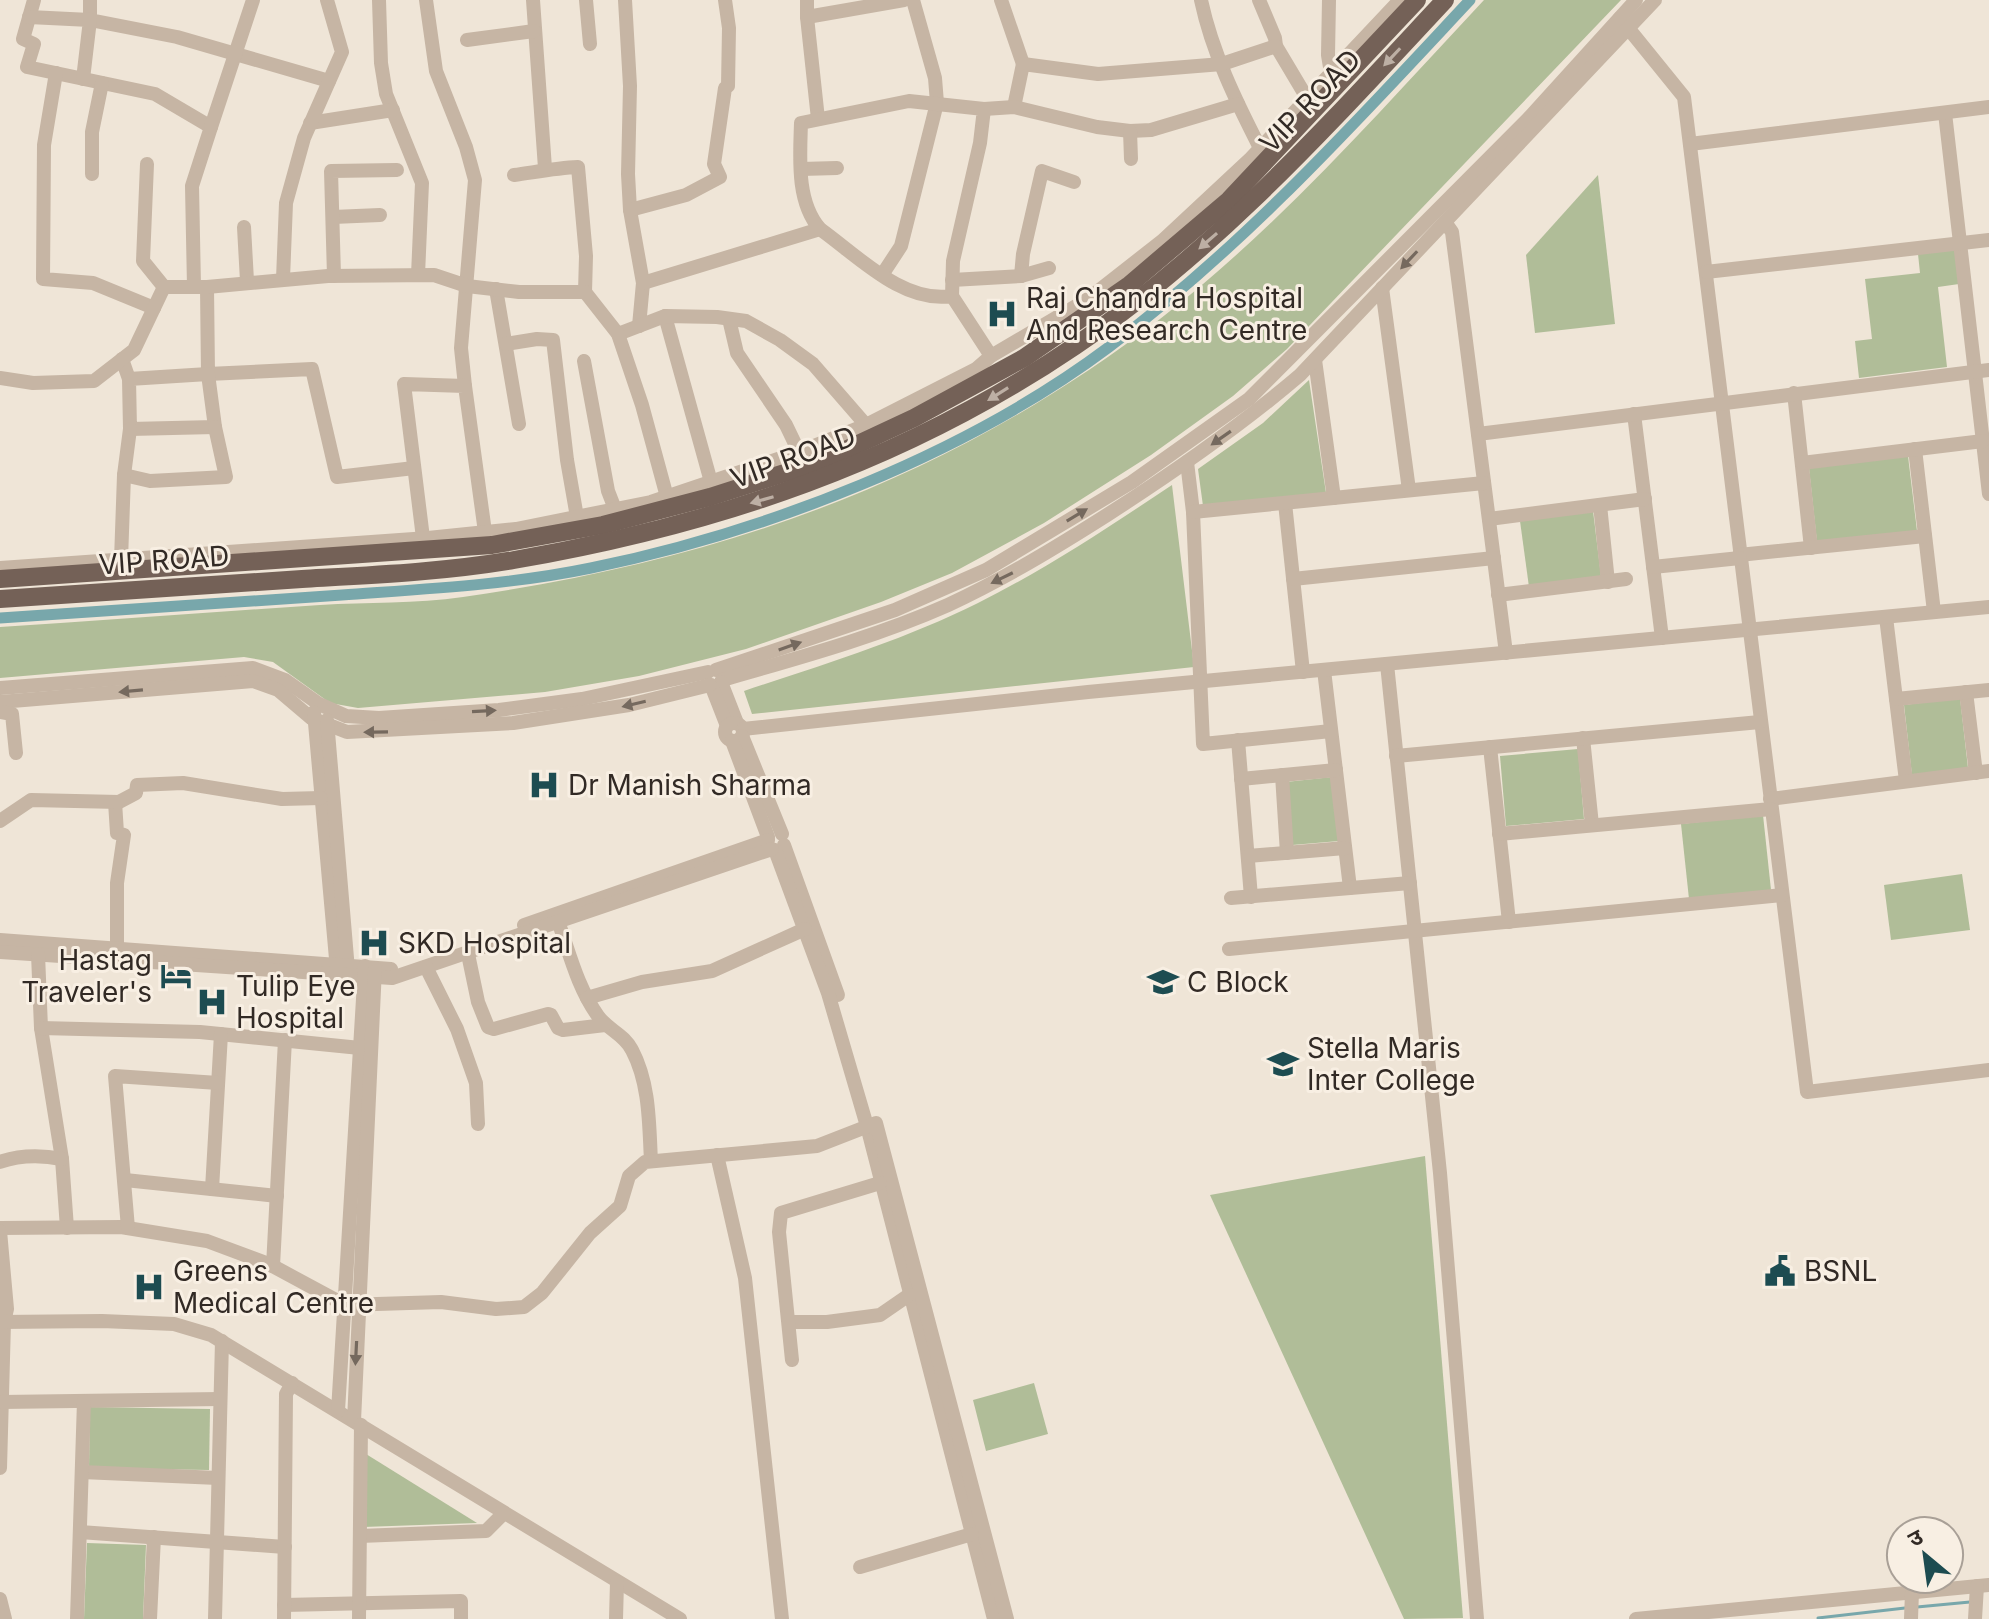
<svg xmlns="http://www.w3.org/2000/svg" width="1989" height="1619" font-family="Inter,'Noto Sans Devanagari',sans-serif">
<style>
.green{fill:#b0bd98}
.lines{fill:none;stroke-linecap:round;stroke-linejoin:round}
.stream{stroke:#78a7ab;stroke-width:3}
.canal{stroke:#78a7ab;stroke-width:11}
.minor{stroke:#c6b5a4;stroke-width:14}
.major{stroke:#746157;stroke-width:18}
.oneway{fill:#bdafa4}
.oneway2{fill:#75695e}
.labels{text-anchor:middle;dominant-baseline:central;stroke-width:6;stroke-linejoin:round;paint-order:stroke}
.street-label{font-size:28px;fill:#322a25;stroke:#f8efe3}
.poi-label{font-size:28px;fill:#322a25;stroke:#f8efe3;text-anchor:start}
</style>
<rect width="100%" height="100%" fill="#efe5d7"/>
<g class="green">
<path d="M1484,0H1621L1287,349L1233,396L1151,455L1044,523L952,573L881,602L746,649L639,676L545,692L358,708L330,703L273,662L244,657L0,678V627C107,620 213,612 320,605C367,602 416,604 463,597C725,559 948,481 1160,319C1280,226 1381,110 1484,0Z"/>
<path d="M1598,175L1615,324L1535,333L1526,255Z"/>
<path d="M1955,249L1959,284L1938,287L1947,367L1859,378L1855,341L1872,339L1865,279L1920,273L1918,254Z"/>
<path d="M1309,380L1326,493L1203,506L1198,469L1263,423Z"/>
<path d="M1908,456L1917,531L1817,542L1809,468Z"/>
<path d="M1172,485L1194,667L752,714L744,691C822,665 904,640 978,603C1046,569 1109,527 1172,485Z"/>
<path d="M1593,511L1601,576L1529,587L1520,521Z"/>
<path d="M1960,698L1968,768L1912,775L1904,705Z"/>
<path d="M1578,749L1584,819L1506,826L1500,756Z"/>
<path d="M1332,777L1339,841L1292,845L1286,782Z"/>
<path d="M1763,815L1771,890L1689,899L1681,824Z"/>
<path d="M1962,874L1970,930L1891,940L1884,885Z"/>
<path d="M1425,1156L1463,1618L1404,1619L1210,1195Z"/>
<path d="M1034,1383L1048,1434L986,1451L973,1400Z"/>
<path d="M90,1407L210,1409L209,1470L89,1468Z"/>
<path d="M366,1454L477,1523L363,1527Z"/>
<path d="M87,1543L146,1545L143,1619H84Z"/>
</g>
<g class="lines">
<g class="stream">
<path d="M1917,1607L1970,1602"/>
<path d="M1818,1618L1905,1608"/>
</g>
<path class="canal" d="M0,618C114,611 228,603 342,595C424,589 509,585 591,568C766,532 965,455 1109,347C1243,247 1356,122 1470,0"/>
<g class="minor">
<path d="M34,0L23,39L34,44L27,67L155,94L211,127L192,186L194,287"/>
<path d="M90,0V20L177,37L329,81"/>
<path d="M379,0L381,63L386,94L422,183L418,275"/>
<path d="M426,0L436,71L466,147L475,180L461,348L465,386"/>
<path d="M533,0L545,168"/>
<path d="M586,0L590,44"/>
<path d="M625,0L630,86L628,174L630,210L643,283L639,326"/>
<path d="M807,0V17L818,119"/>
<path d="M1001,0L1023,64"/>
<path d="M1201,0C1212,52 1236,101 1260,148"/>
<path d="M1259,0L1275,38L1276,46L1307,98"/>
<path d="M1329,0L1328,55L1331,73"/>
<path d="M29,17L90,20L83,79"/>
<path d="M807,17L904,0"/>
<path d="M1620,18L1684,97L1807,1092L1989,1070"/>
<path d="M467,40L534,31"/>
<path d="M56,73L44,145L43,279L93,283L154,308"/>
<path d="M1014,107L1023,64L1098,74L1222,64L1276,46"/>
<path d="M984,109L1014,107L1097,127L1130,131L1151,130L1238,104"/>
<path d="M1945,113L1989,494"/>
<path d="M310,123L393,110"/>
<path d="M211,127L253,0"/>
<path d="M1130,131L1131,159"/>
<path d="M1690,144L1989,107"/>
<path d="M147,164L143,261L164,287"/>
<path d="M801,169L837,168"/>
<path d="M92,174V132L102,83"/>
<path d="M514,175C536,172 556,168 578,167L586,256L585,292"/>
<path d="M630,210L686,195L720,177L714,164L725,88L728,86L729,28L725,0"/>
<path d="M333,217L380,215"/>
<path d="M1445,222L1452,232L1506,653"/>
<path d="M244,227L247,281"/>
<path d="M1706,272L1989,240"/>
<path d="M882,275L901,246L937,103L935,78L913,0"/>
<path d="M334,276L331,171L397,170"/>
<path d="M1021,276L1023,254L1042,171L1074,182"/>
<path d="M283,279L286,203L304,138L342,52L327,0"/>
<path d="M952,280L1021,276L1049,268"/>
<path d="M643,283L820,229"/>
<path d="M207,287L208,374L312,369L337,477L414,468"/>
<path d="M1382,288L1409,490"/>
<path d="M496,289L519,424"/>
<path d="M952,296C903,304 858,256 820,229C796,202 800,157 801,123L909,101L984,109L980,143L953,261L952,296L991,356"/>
<path d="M665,316L711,482"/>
<path d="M729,319L737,353L786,425L799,452"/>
<path d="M618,334L665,316L717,317L746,321L780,340L813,364L866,425"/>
<path d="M506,344L537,339L553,340L567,460L577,517"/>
<path d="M122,359L129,379L208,374L215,427L130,429L129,379"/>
<path d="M1315,360L1334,498"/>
<path d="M584,361L608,491L615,509"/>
<path d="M0,378L33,383L94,381L134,350L164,287H207L328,276L434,275L467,286L519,292H585L618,334L642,405L667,497"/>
<path d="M1794,393L1811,548"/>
<path d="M1634,414L1662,638"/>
<path d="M1478,434L1989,370"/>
<path d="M1915,449L1934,612"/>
<path d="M1187,462L1193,512L1203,744L1331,731"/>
<path d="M1802,463L1983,441"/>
<path d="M124,475L150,481L226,477L215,427"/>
<path d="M1285,503L1303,672"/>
<path d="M1600,505L1608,582"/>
<path d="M1193,512L1484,483"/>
<path d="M1489,519L1645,499"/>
<path d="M423,538L404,384L465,386L485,532"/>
<path d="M1739,555L1925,536"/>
<path d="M121,560L124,475L130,429"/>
<path d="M1653,567L1740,558"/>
<path d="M0,568L428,538L516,529L651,502L799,452L866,425L976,369L991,356L1088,299L1162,241L1251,158L1400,0"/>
<path d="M1293,579L1494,558"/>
<path d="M1498,595L1626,579"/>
<path d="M1886,617L1906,781"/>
<path d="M1387,664L1440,1173L1477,1619"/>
<path d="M716,670L895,610L986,570L1132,482L1249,399L1527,120L1636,0"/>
<path d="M1324,670L1350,888"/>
<path d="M722,680C798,658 876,637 948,605C1004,579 1055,548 1107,515C1174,472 1239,427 1300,375L1655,0"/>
<path d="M721,682L737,723"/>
<path d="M711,685L727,726"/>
<path d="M0,688L253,668L285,680L319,704L346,716L379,718L499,710L582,699L708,672"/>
<path d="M1966,692L1976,773"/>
<path d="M1896,699L1989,690"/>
<path d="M0,702L253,681L278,690L311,718L347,732L513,723L629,705L710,685"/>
<path d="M0,712L12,714L16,753"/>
<path d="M314,712L337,970"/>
<path d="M327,720L348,970"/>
<circle cx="734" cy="732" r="9"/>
<path d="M743,729L1088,692L1989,607"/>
<path d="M742,736L782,834"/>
<path d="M1583,738L1592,825"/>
<path d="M1238,740L1251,897"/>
<path d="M732,741L768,837"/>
<path d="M1490,747L1509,922"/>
<path d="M1396,756L1760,722"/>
<path d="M1282,775L1287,853"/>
<path d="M1241,779L1336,770"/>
<path d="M1770,799L1989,771"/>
<path d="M115,802L117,833L124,835L117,883V948"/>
<path d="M0,821L31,800L119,802L136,793L137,785L183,783L282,799L321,798"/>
<path d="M1499,834L1771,809"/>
<path d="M784,845L838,995"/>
<path d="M775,850L828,993L867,1126L994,1619"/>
<path d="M1248,856L1345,848"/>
<path d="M1231,898L1410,883"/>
<path d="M559,924C570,955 578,988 598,1016C608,1030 624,1034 632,1050C650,1084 649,1125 651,1161"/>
<path d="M524,925L768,840"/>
<path d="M0,940L391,969"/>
<path d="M1229,949L1782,895"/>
<path d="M0,952L392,978L772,849"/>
<path d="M38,954L41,1028L62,1159L67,1228"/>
<path d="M468,954L478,1002L488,1027L494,1029L548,1014L551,1015L558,1028L563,1030L605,1025"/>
<path d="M426,967L457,1029L476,1083L478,1124"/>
<path d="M587,998L642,982L712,971L805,929"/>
<path d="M41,1028L200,1032L360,1048"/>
<path d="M717,1155L745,1278L782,1619"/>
<path d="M0,1162C20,1155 41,1155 62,1159"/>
<path d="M125,1180L277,1196"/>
<path d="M212,1189L221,1034"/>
<path d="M0,1228L121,1227L207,1241L269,1264L345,1305L441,1302L496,1309L524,1307L542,1293L590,1233L620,1206L629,1176L645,1162L817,1146L876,1123L1007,1619"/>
<path d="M128,1228L115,1076L218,1083"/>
<path d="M0,1231L7,1309L4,1322L0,1468"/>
<path d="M273,1266L285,1040"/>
<path d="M0,1322L102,1321L174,1324L211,1335L680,1619"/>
<path d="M789,1322H827L880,1315L909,1295"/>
<path d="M792,1360L779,1232L781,1213L880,1183"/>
<path d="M2,1402L220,1399"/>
<path d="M338,1411L365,966"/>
<path d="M354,1421L375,968"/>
<path d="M82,1472L218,1478"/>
<path d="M80,1532L285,1547"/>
<path d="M360,1536L486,1531L504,1513"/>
<path d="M860,1567L972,1534"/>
<path d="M0,1599L5,1619"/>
<path d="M284,1605L461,1601V1619"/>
<path d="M77,1619L84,1401"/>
<path d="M150,1619L154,1537"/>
<path d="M215,1619L222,1341"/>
<path d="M284,1619L286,1394L292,1383"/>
<path d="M359,1619L361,1425"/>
<path d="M616,1619L617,1582"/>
<path d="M1636,1619L1989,1585"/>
<path d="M1911,1619L1912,1592"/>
<path d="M1975,1619L1977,1586"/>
</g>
<g class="major">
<path d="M0,579L492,545L603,525L710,497L822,461L914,418L1024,358L1128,286L1229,200L1417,0"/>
<path d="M0,599C101,592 201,586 302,579C373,575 444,572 514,560C717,525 904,462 1075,346C1216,251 1330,123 1445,0"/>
</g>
</g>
<defs><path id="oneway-solid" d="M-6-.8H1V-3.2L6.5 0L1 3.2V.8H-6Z" transform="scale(2)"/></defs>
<g class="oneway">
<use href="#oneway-solid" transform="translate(1392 57) rotate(133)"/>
<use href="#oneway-solid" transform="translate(1208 241) rotate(139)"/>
<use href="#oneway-solid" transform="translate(998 394) rotate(148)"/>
<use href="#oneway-solid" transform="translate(762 500) rotate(164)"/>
</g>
<g class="oneway2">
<use href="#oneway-solid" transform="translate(1409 260) rotate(133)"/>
<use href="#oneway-solid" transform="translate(1221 438) rotate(145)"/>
<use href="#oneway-solid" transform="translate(1077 515) rotate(-31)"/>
<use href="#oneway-solid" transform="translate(1002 578) rotate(154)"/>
<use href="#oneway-solid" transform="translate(790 646) rotate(-19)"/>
<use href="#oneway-solid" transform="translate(131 691) rotate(175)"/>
<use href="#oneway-solid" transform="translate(634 704) rotate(167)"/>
<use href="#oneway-solid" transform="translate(484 711) rotate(-3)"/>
<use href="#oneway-solid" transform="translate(376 732) rotate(179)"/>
<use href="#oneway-solid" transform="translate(356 1353) rotate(93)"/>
</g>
<defs>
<symbol id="hospital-bare" viewBox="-9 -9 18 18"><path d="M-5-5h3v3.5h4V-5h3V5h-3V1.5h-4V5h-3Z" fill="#1d4c51" stroke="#f8efe3" stroke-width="2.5" paint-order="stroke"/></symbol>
<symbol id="hotel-bare" viewBox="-9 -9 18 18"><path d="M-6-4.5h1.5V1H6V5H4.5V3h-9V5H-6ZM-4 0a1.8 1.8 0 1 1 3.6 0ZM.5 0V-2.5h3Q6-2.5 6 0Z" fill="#1d4c51" stroke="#f8efe3" stroke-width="2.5" paint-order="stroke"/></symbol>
<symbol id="school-bare" viewBox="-9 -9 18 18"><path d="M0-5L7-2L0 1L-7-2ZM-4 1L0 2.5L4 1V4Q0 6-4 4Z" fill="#1d4c51" stroke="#f8efe3" stroke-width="2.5" paint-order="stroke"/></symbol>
<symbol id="civic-bare" viewBox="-9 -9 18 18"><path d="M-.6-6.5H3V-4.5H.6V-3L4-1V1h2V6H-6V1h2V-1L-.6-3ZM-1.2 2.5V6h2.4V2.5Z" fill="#1d4c51" stroke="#f8efe3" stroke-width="2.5" paint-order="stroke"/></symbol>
</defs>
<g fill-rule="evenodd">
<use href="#hospital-bare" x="980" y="292" width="44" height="44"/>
<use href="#hospital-bare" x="522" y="763" width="44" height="44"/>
<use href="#hospital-bare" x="352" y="921" width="44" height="44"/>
<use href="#hotel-bare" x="154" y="954" width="44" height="44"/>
<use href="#school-bare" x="1141" y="960" width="44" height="44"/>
<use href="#hospital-bare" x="190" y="980" width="44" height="44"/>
<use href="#school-bare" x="1261" y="1042" width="44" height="44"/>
<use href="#civic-bare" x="1758" y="1249" width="44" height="44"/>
<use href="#hospital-bare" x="127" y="1265" width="44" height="44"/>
</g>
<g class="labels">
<g class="street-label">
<text transform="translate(1310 101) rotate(-46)">VIP ROAD</text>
<text transform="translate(793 457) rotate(-20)">VIP ROAD</text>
<text transform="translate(164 560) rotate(-4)">VIP ROAD</text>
</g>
<g class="poi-label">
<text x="1026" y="298">Raj Chandra Hospital<tspan x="1026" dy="32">And Research Centre</tspan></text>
<text x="568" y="785">Dr Manish Sharma</text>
<text x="398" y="943">SKD Hospital</text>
<text x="152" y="960" text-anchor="end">Hastag<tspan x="152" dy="32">Traveler's</tspan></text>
<text x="1187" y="982">C Block</text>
<text x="236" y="986">Tulip Eye<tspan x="236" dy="32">Hospital</tspan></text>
<text x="1307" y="1048">Stella Maris<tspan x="1307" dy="32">Inter College</tspan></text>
<text x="173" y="1271">Greens<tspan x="173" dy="32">Medical Centre</tspan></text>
<text x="1804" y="1271">BSNL</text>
</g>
</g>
<g transform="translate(1925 1555) rotate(331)"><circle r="38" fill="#f8efe3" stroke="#a9a097" stroke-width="2"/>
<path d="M0-6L14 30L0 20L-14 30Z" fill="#1d4c51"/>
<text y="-12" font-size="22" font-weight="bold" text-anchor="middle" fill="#322a25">उ</text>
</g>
</svg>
